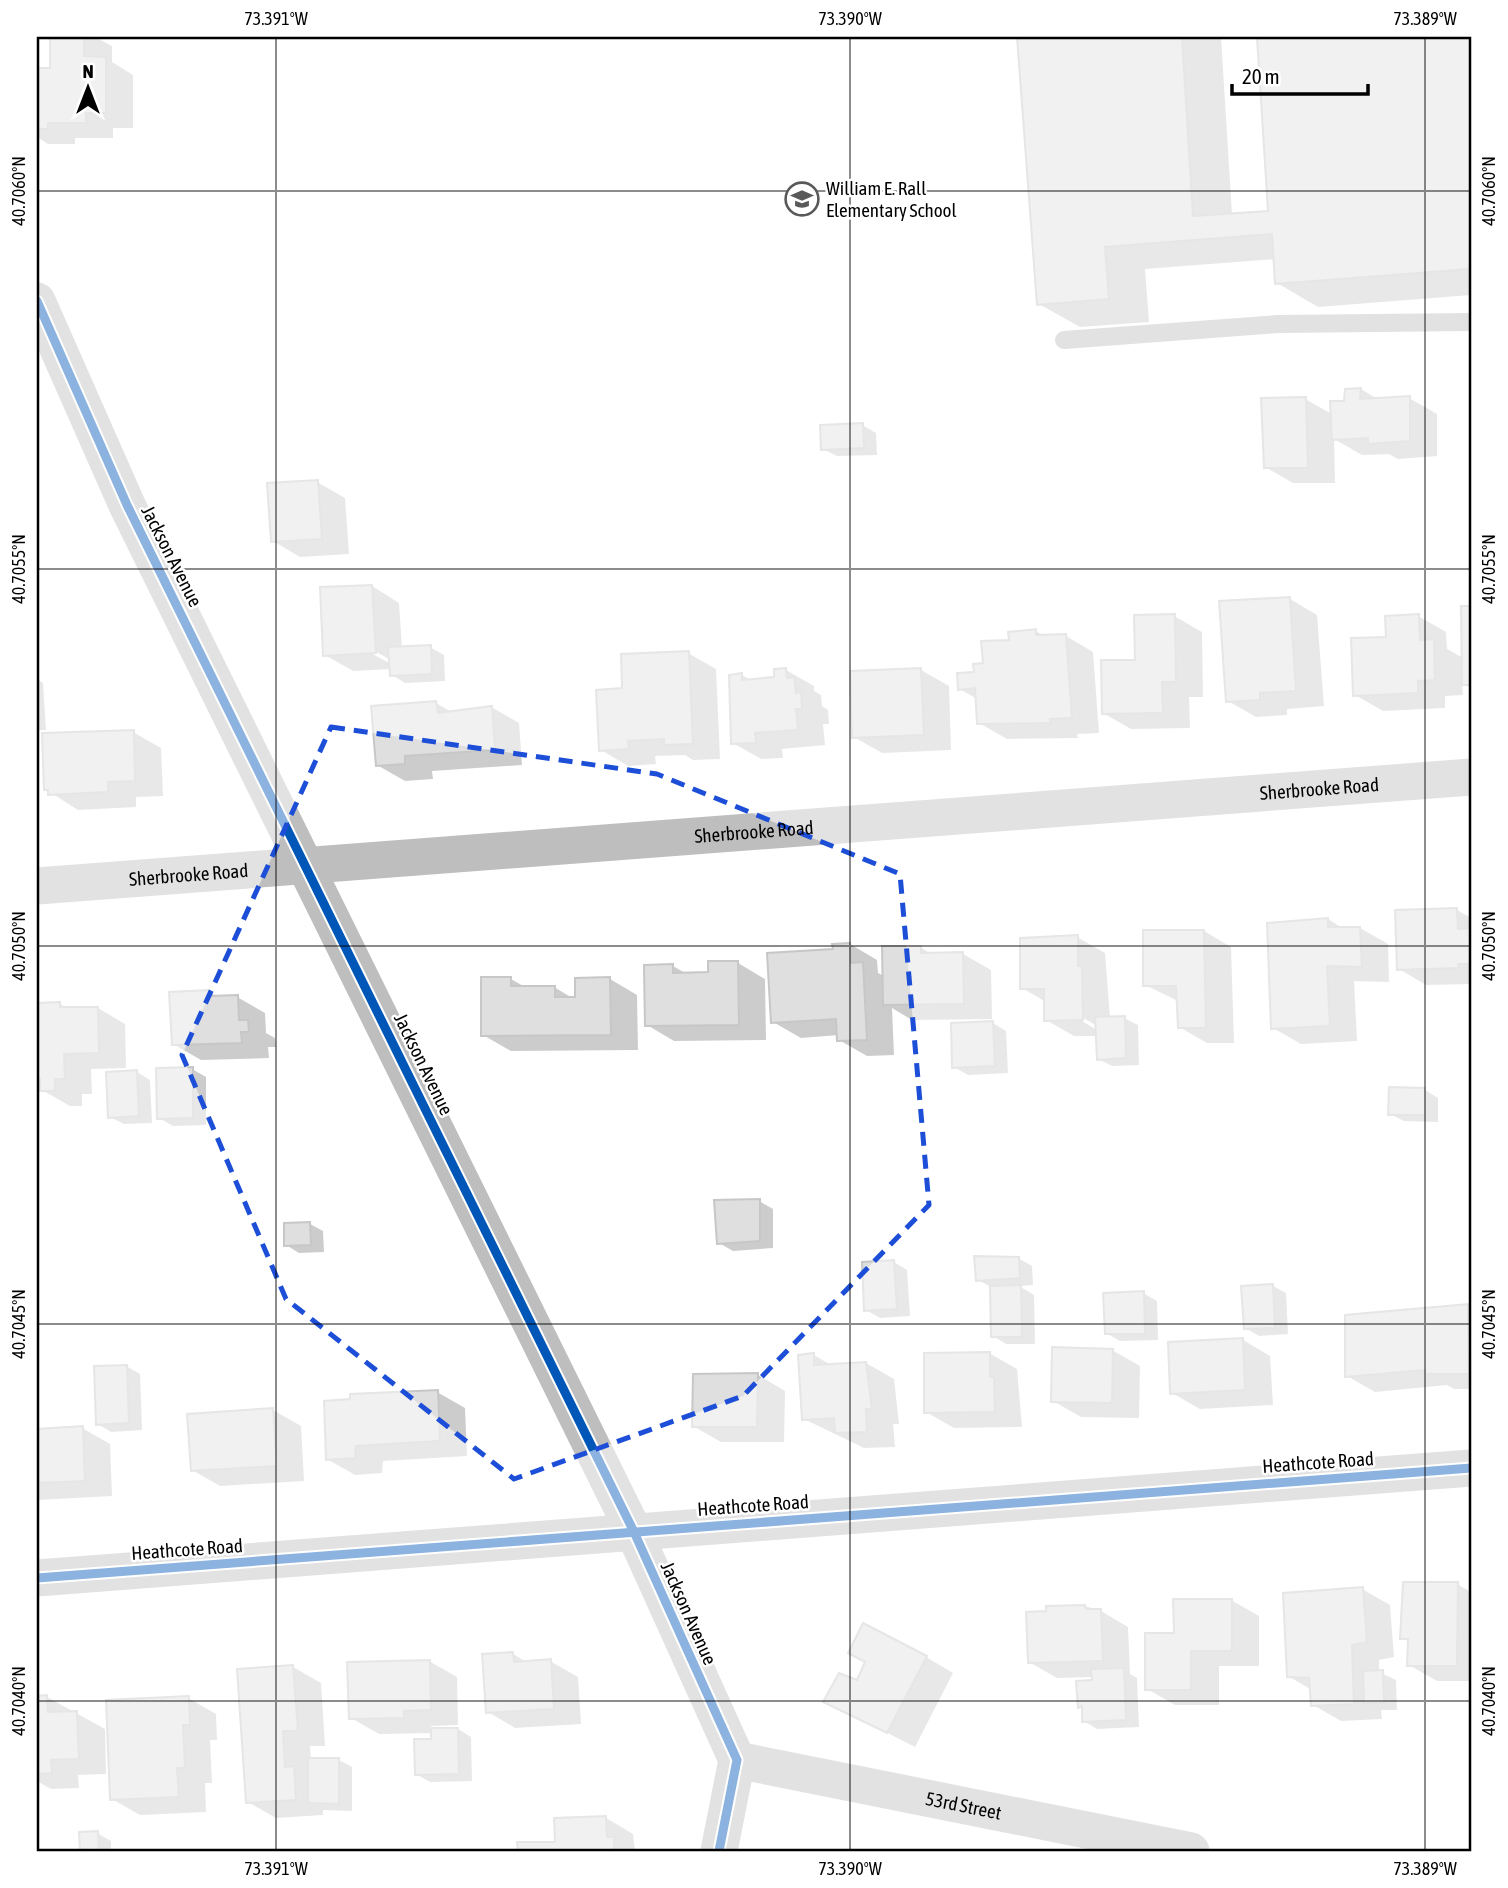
<svg xmlns="http://www.w3.org/2000/svg" width="1508" height="1888" font-family="'Asap Condensed',sans-serif">
<style>
.shadow{fill:#0003;fill-rule:evenodd}
.building{fill:#dfdfdf;stroke:#c7c7c7;stroke-width:2}
.lines{fill:none;stroke-linecap:round;stroke-linejoin:round}
.service{stroke:#bebebe;stroke-width:18}
.minor{stroke:#bebebe;stroke-width:37}
.cycleway-casing{stroke:#fff;stroke-width:13}
.cycleway{stroke:#0057b8;stroke-width:9}
.marked{fill:none;stroke:#1d4ed8;stroke-width:5;stroke-dasharray:14 9;stroke-linejoin:round}
.ticks{fill:none;stroke:#000;stroke-width:2;stroke-opacity:0.45}
.labels{text-anchor:middle;dominant-baseline:central;stroke-width:5;stroke-linejoin:round;paint-order:stroke}
.poi-label{font-size:19px;fill:#000;stroke:#fff;text-anchor:start}
.street-label{font-size:19px;fill:#000;stroke:#fff}
.neatline{fill:none;stroke:#000;stroke-width:2.5}
.ticks-label{font-size:18px;text-anchor:middle;fill:#000}
</style>
<rect width="100%" height="100%" fill="#fff"/>
<g class="shadow">
<path d="M52,37H95L112,46V62L133,75V128H113V138H75V144H48L37,137V70H52Z"/>
<path d="M1019,37H1221L1232,215L1270,213L1259,37H1471V295L1318,307L1277,283L1275,259L1145,269L1149,322L1080,327L1039,304Z"/>
<path d="M1361,389L1379,400L1409,398L1437,414V456L1398,459L1389,454L1362,455L1334,439L1335,483H1293L1265,467L1305,399L1332,414L1346,402V391Z"/>
<path d="M862,425L876,433L877,455L837,456L823,449Z"/>
<path d="M317,482L345,498L349,554L300,557L273,541Z"/>
<path d="M372,586L399,603L402,648L430,647L444,655L445,681L405,683L392,675L391,669L353,671L325,655ZM369,648L391,660V664L367,651Z"/>
<path d="M1290,599L1317,615L1324,706L1287,709V715L1256,717L1228,701Z"/>
<path d="M1463,608H1471V688L1462,683L1463,695L1445,696V708L1383,711L1355,695L1388,638L1418,616L1446,632L1447,649L1463,658Z"/>
<path d="M1174,616L1202,632L1203,697H1189L1190,728L1131,729L1103,713L1137,662Z"/>
<path d="M1036,631L1045,637L1066,636L1093,652L1099,733L1077,734L1078,738L1007,739L979,723L977,699L960,689L1011,641Z"/>
<path d="M688,653L716,669L720,759L693,760L685,755L655,756L656,764L628,766L601,750L624,690Z"/>
<path d="M786,670L814,686V691L821,695L822,706L828,710L829,724H823L825,745L782,749L783,758L761,759L733,743L729,682L732,684L742,675L752,681L776,678Z"/>
<path d="M921,670L949,686L951,750L882,753L854,737Z"/>
<path d="M37,679L43,683L46,730H37Z"/>
<path d="M436,703L455,714L461,713V709L491,707L519,723L522,765L432,771L433,779L405,781L377,765Z"/>
<path d="M133,732L161,748L163,796L136,797V807L78,810L45,789Z"/>
<path d="M1457,910L1471,918V984L1426,985L1399,969Z"/>
<path d="M1328,919L1344,929L1360,928L1388,944L1389,982L1354,981L1357,1041L1301,1044L1273,1028L1291,921Z"/>
<path d="M1204,931L1231,947L1234,1043H1207L1179,1027L1178,1001L1145,985Z"/>
<path d="M1077,937L1105,953L1110,1018H1124L1138,1025L1139,1065L1112,1066L1098,1059L1097,1036H1074L1046,1020V1002L1022,988ZM1077,1014L1097,1026V1030L1075,1017Z"/>
<path d="M850,944L877,960L878,973L884,976L920,947L933,955L963,954L991,970L992,1019L912,1020L892,1008L894,1055L867,1056L839,1040V1035L801,1038L773,1022L835,951Z"/>
<path d="M738,963L765,979L766,1040L674,1041L647,1025L673,966L687,974H709Z"/>
<path d="M511,979L525,987H554L574,999L610,979L637,995L638,1050L511,1051L483,1035Z"/>
<path d="M209,992L219,998L237,997L265,1013L266,1033L275,1038L276,1047H268L269,1058L201,1060L173,1044Z"/>
<path d="M60,1004L69,1009L98,1008L125,1024L126,1068L91,1069L92,1094H82V1106H70L42,1090V1081L37,1079V1005Z"/>
<path d="M993,1023L1006,1031L1008,1073L968,1075L954,1067Z"/>
<path d="M192,1069L206,1077V1125L173,1126L159,1118Z"/>
<path d="M137,1072L150,1080L152,1123L124,1124L110,1117Z"/>
<path d="M1425,1090L1438,1098V1122L1404,1121L1390,1114Z"/>
<path d="M759,1201L773,1209V1248L733,1251L719,1243Z"/>
<path d="M310,1224L323,1231L324,1252L299,1253L286,1245Z"/>
<path d="M1018,1258L1032,1266L1033,1285L1019,1286L1034,1295L1035,1344H1006L993,1336L991,1287L978,1280Z"/>
<path d="M894,1262L907,1270L910,1316L880,1318L866,1310Z"/>
<path d="M1273,1286L1286,1293L1288,1334L1259,1336L1245,1328Z"/>
<path d="M1143,1293L1157,1301L1158,1340L1120,1341L1106,1333Z"/>
<path d="M1468,1306L1471,1308V1389H1454L1447,1385L1375,1392L1347,1376Z"/>
<path d="M1243,1340L1270,1356L1273,1405L1200,1409L1172,1393Z"/>
<path d="M1112,1350L1140,1366L1139,1418L1081,1417L1053,1401Z"/>
<path d="M989,1353L1017,1369L1022,1427L954,1428L926,1412Z"/>
<path d="M814,1355L831,1365L866,1363L894,1379L899,1424H893L895,1447L864,1448L804,1419Z"/>
<path d="M126,1366L140,1374L142,1430L111,1432L98,1424Z"/>
<path d="M758,1375L785,1391L784,1442H721L693,1426Z"/>
<path d="M437,1392L465,1408L467,1456L383,1461L382,1473L355,1475L327,1459Z"/>
<path d="M273,1410L301,1426L304,1481L220,1486L192,1470Z"/>
<path d="M82,1428L110,1444L112,1496L37,1500V1430Z"/>
<path d="M1457,1584L1471,1592V1681H1437L1409,1665L1410,1642L1402,1638Z"/>
<path d="M1362,1589L1390,1605L1394,1657L1379,1660V1672L1396,1680L1397,1710H1381L1382,1719L1341,1721L1313,1705L1312,1690L1288,1676Z"/>
<path d="M1231,1600L1259,1616V1666H1219V1705H1175L1147,1689L1175,1635Z"/>
<path d="M1085,1606L1101,1611L1128,1627L1130,1674L1137,1678L1139,1727L1097,1729L1084,1721L1083,1709L1079,1707L1094,1677L1057,1678L1029,1662Z"/>
<path d="M513,1654L528,1663L550,1661L578,1677L581,1724L515,1728L488,1712Z"/>
<path d="M926,1657L953,1673L915,1747L825,1701L858,1682L867,1662Z"/>
<path d="M429,1661L457,1677L458,1725L431,1726V1730L458,1729L471,1737L472,1781L430,1782L416,1774L433,1741V1733L379,1734L351,1718Z"/>
<path d="M293,1667L321,1683L325,1746H310L311,1760H339L352,1767V1811L323,1810V1815L276,1818L248,1802Z"/>
<path d="M37,1697H47L105,1729L106,1774L78,1775L79,1788L51,1789L37,1781Z"/>
<path d="M188,1698L216,1714L217,1740H210L212,1783H205L206,1812L140,1815L112,1799Z"/>
<path d="M606,1818L633,1834L635,1851H519V1844L557,1843Z"/>
<path d="M81,1833H97L111,1841V1851H82Z"/>
</g>
<g class="building">
<path d="M50,37H84V56L106,57V113H86V123H48V129H37V68H50Z"/>
<path d="M1017,37H1182L1193,216L1268,211L1257,37H1471V269L1275,284L1272,234L1105,247L1109,299L1037,305Z"/>
<path d="M1361,388L1360,399L1410,396V441L1368,444V438L1332,440L1330,401H1344L1345,389Z"/>
<path d="M1306,397L1308,468H1264L1261,398Z"/>
<path d="M863,423L864,448L821,450L820,425Z"/>
<path d="M318,480L322,539L271,542L267,483Z"/>
<path d="M372,585L376,653L323,656L320,587Z"/>
<path d="M1290,597L1296,691L1260,693V700L1226,702L1219,601Z"/>
<path d="M1461,606H1471V685H1462Z"/>
<path d="M1175,614L1176,682H1162L1163,713L1102,714L1101,660H1135L1134,615Z"/>
<path d="M1419,614L1420,640L1434,639L1435,680L1418,681V693L1353,696L1351,638L1386,637L1385,616Z"/>
<path d="M1036,629V635L1066,634L1072,718L1050,719L1051,723L977,724L975,688L958,690L957,673L974,672L973,664L983,663L981,641L1009,640L1008,632Z"/>
<path d="M431,645L432,674L390,676L388,647Z"/>
<path d="M689,651L693,744L664,745V739L628,741L629,749L599,751L596,690L622,688L621,654Z"/>
<path d="M786,668L787,678L794,677L796,693L801,692L802,709H796L798,730L755,733L756,743L731,744L729,675L742,673V680L774,677V669Z"/>
<path d="M921,668L924,735L852,738L850,671Z"/>
<path d="M436,701L438,713L492,706L495,750L405,756V764L376,766L371,706Z"/>
<path d="M134,730L135,781L108,782V792L48,795V790H44L42,733Z"/>
<path d="M1457,908L1458,929L1471,928V964H1458L1459,968L1397,970L1395,910Z"/>
<path d="M1328,918V927H1360L1362,967L1327,966L1330,1026L1271,1029L1267,923Z"/>
<path d="M1143,930H1204L1206,1028H1178L1176,986H1143Z"/>
<path d="M1078,935V966H1082L1083,1020L1044,1021V989H1020V938Z"/>
<path d="M850,943L851,963L863,962L867,1040L837,1041L836,1019L771,1023L767,953L833,949L832,944Z"/>
<path d="M882,946H921V953L963,952L964,1004L883,1005Z"/>
<path d="M708,961H738L739,1025L645,1026L644,965L673,964V973L708,972Z"/>
<path d="M481,977H511V986H555V997H575V978L610,977L611,1035L481,1036Z"/>
<path d="M209,990V996L238,995L239,1020H248L249,1032H241L242,1043L172,1045L169,992Z"/>
<path d="M60,1002V1007H98L99,1053L64,1054L65,1079H55V1091H40V1079H37V1003Z"/>
<path d="M1125,1016L1126,1058L1097,1060L1095,1017Z"/>
<path d="M993,1021L995,1066L952,1068L951,1023Z"/>
<path d="M193,1067V1118L157,1119L156,1068Z"/>
<path d="M137,1070L139,1116L108,1118L106,1072Z"/>
<path d="M1389,1087L1425,1088V1115H1388Z"/>
<path d="M760,1199V1241L717,1244L714,1200Z"/>
<path d="M310,1222L311,1245L284,1246V1223Z"/>
<path d="M974,1256L1019,1257L1020,1278L976,1281Z"/>
<path d="M894,1260L897,1309L864,1311L862,1262Z"/>
<path d="M1273,1284L1275,1328L1244,1329L1241,1286Z"/>
<path d="M1021,1285L1022,1337H991L990,1286Z"/>
<path d="M1144,1291L1145,1334H1105L1103,1293Z"/>
<path d="M1468,1304L1469,1374H1425V1370L1345,1377V1315Z"/>
<path d="M1243,1338L1245,1390L1170,1394L1168,1342Z"/>
<path d="M1052,1347L1113,1349L1112,1403L1051,1402Z"/>
<path d="M990,1352V1377H994L995,1412L924,1413V1353Z"/>
<path d="M814,1353V1365L866,1362L872,1409H866L867,1432L835,1433L834,1418L802,1420L798,1355Z"/>
<path d="M127,1365L129,1423L96,1425L94,1366Z"/>
<path d="M758,1373L757,1427H692L693,1374Z"/>
<path d="M438,1390L440,1441L356,1446L355,1458L326,1460L324,1401L350,1399V1394Z"/>
<path d="M273,1408L277,1466L191,1471L187,1414Z"/>
<path d="M83,1426L85,1481L37,1483V1429Z"/>
<path d="M1403,1582H1458L1457,1666H1407L1408,1639H1400Z"/>
<path d="M1363,1587L1367,1642L1352,1645L1354,1704L1311,1706L1309,1678L1287,1677L1283,1593Z"/>
<path d="M1173,1599H1232V1651H1191V1690H1145V1633H1174Z"/>
<path d="M1085,1605L1086,1609H1101L1103,1661L1028,1663L1026,1612L1046,1611V1606Z"/>
<path d="M863,1623L927,1656L887,1733L823,1702L839,1673L857,1680L865,1662L848,1653Z"/>
<path d="M513,1652L514,1662L551,1659L554,1709L486,1713L482,1654Z"/>
<path d="M430,1660L431,1710L404,1711V1718L349,1719L347,1662Z"/>
<path d="M293,1665L298,1731H283L285,1767L294,1766L296,1800L246,1803L237,1669Z"/>
<path d="M1124,1668L1126,1720L1082,1722V1706L1078,1708L1076,1681L1092,1680L1091,1669Z"/>
<path d="M1383,1670L1384,1703H1364L1363,1671Z"/>
<path d="M47,1695L48,1712L77,1711L79,1759L51,1760L52,1773L37,1774V1696Z"/>
<path d="M189,1696L190,1725H183L185,1768H177L179,1797L110,1800L106,1700Z"/>
<path d="M431,1728H458L459,1774L415,1775L414,1739H431Z"/>
<path d="M308,1758H339V1804L308,1803Z"/>
<path d="M606,1816L607,1837H614V1851H518L517,1842H555L554,1818Z"/>
<path d="M98,1831L99,1851H80L79,1832Z"/>
</g>
<g class="lines">
<path class="service" d="M1064,340L1278,324L1471,322"/>
<g class="minor">
<path d="M37,301L127,505L634,1532L737,1760L719,1851"/>
<path id="s1" d="M37,886L1471,777"/>
<path d="M37,1578L1471,1468"/>
<path id="s2" d="M737,1760L1191,1851"/>
</g>
<defs>
<g id="cycleway">
<path d="M37,301L127,505L634,1532L737,1760L719,1851"/>
<path d="M37,1578L1471,1468"/>
</g>
</defs>
<use href="#cycleway" class="cycleway-casing"/>
<use href="#cycleway" class="cycleway"/>
</g>
<path d="M0 0H1508V1888H0ZM331,727L657,774L900,874L929,1205L743,1396L514,1479L286,1299L182,1055Z" fill="#fff" fill-opacity=".55" fill-rule="evenodd"/>
<path class="marked" d="M331,727L657,774L900,874L929,1205L743,1396L514,1479L286,1299L182,1055Z"/>
<path class="ticks" d="M276,37V1851M850,37V1851M1425,37V1851M37,191H1471M37,569H1471M37,946H1471M37,1324H1471M37,1701H1471"/>
<defs>
<symbol id="school-ring" viewBox="-11 -11 22 22"><circle r="9.5" fill="#fff" stroke="#595959" stroke-width="1.5"/><path d="M0-5L7-2L0 1L-7-2ZM-4 1L0 2.5L4 1V4Q0 6-4 4Z" fill="#595959"/></symbol>
</defs>
<g fill-rule="evenodd">
<use href="#school-ring" x="783" y="180" width="38" height="38"/>
</g>
<g class="labels">
<g class="poi-label">
<text x="826" y="188">William E. Rall<tspan x="826" dy="22">Elementary School</tspan></text>
</g>
<g class="street-label">
<text transform="translate(172 556) rotate(63)">Jackson Avenue</text>
<text stroke="none"><textPath href="#s1" startOffset="1286">Sherbrooke Road</textPath></text>
<text stroke="none"><textPath href="#s1" startOffset="719">Sherbrooke Road</textPath></text>
<text stroke="none"><textPath href="#s1" startOffset="152">Sherbrooke Road</textPath></text>
<text transform="translate(424 1064) rotate(64)">Jackson Avenue</text>
<text transform="translate(1318 1462) rotate(-4)">Heathcote Road</text>
<text transform="translate(753 1505) rotate(-4)">Heathcote Road</text>
<text transform="translate(187 1549) rotate(-4)">Heathcote Road</text>
<text transform="translate(689 1613) rotate(66)">Jackson Avenue</text>
<text stroke="none"><textPath href="#s2" startOffset="231">53rd Street</textPath></text>
</g>
</g>
<rect width="1508" height="1888" fill="none" stroke="#ffffff" stroke-width="77"/>
<g transform="translate(88 88)" stroke="#ffffff" stroke-width="5" paint-order="stroke">
<path d="M0-5L12 26L0 18L-12 26Z" fill="#000000"/>
<text y="-10" font-size="19" font-weight="bold" text-anchor="middle" fill="#000000">N</text>
</g>
<path d="M1232 84v10h136v-10" fill="none" stroke="#000000" stroke-width="3.5"/>
<text x="1242" y="84" font-size="21" fill="#000000" stroke="#ffffff" stroke-width="5" paint-order="stroke">20 m</text>
<rect x="38" y="38" width="1432" height="1812" class="neatline"/>
<g class="ticks-label">
<text x="276" y="25">73.391°W</text>
<text x="850" y="25">73.390°W</text>
<text x="1425" y="25">73.389°W</text>
<text transform="translate(19 191) rotate(-90)" y="6">40.7060°N</text>
<text transform="translate(1489 191) rotate(-90)" y="6">40.7060°N</text>
<text transform="translate(19 569) rotate(-90)" y="6">40.7055°N</text>
<text transform="translate(1489 569) rotate(-90)" y="6">40.7055°N</text>
<text transform="translate(19 946) rotate(-90)" y="6">40.7050°N</text>
<text transform="translate(1489 946) rotate(-90)" y="6">40.7050°N</text>
<text transform="translate(19 1324) rotate(-90)" y="6">40.7045°N</text>
<text transform="translate(1489 1324) rotate(-90)" y="6">40.7045°N</text>
<text transform="translate(19 1701) rotate(-90)" y="6">40.7040°N</text>
<text transform="translate(1489 1701) rotate(-90)" y="6">40.7040°N</text>
<text x="276" y="1875">73.391°W</text>
<text x="850" y="1875">73.390°W</text>
<text x="1425" y="1875">73.389°W</text>
</g>
</svg>
